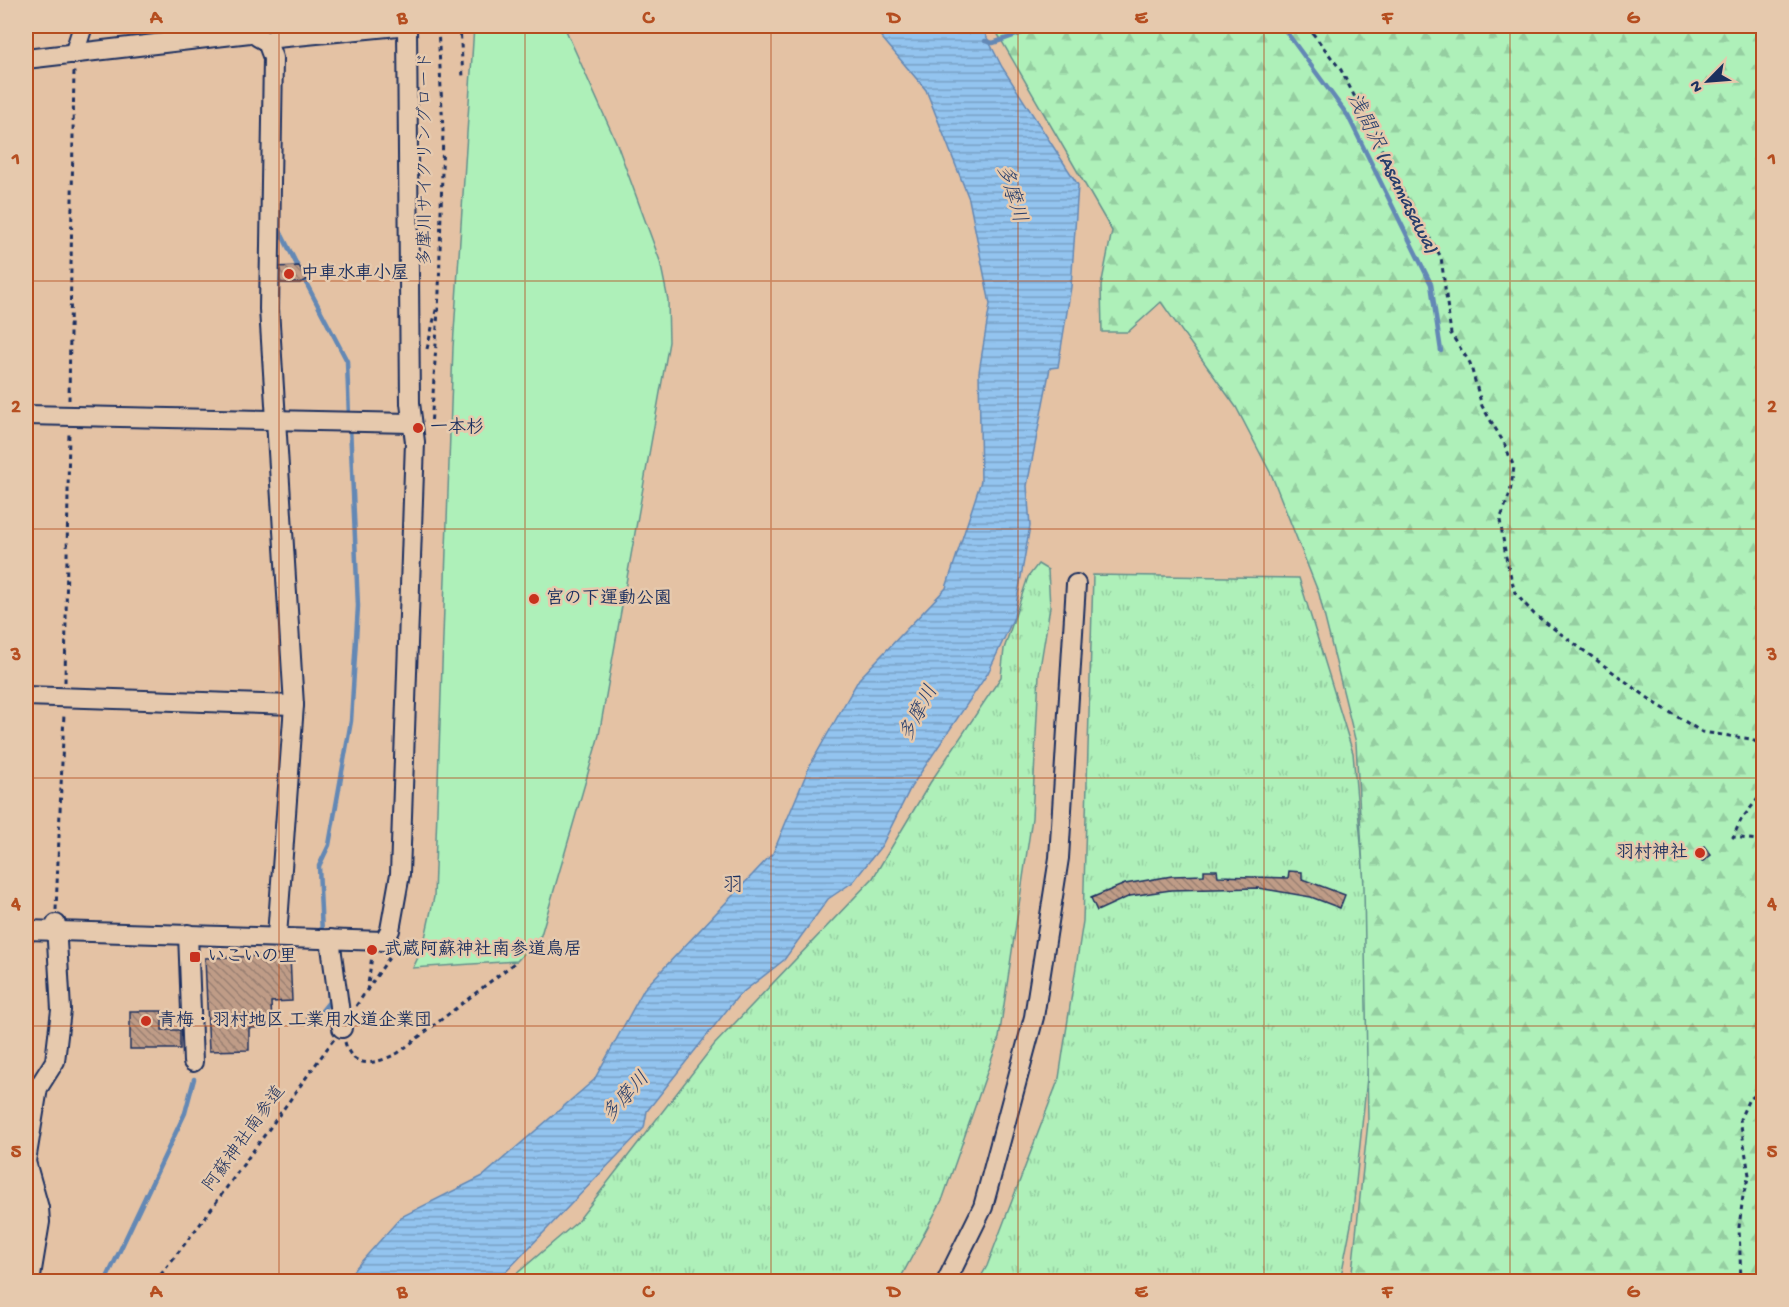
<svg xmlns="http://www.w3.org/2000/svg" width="1789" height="1307" font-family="'Gochi Hand','Klee One',sans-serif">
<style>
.grass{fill:url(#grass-tufts);stroke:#64908c;stroke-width:1.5}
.forest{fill:url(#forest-firs);stroke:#64908c;stroke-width:1.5}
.garden{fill:#aef0b9;stroke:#64908c;stroke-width:1.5}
.water{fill:url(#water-rules);stroke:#6388b5;stroke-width:1.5}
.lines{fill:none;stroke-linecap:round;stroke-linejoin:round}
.stream{stroke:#6388b5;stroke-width:4.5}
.building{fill:url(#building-back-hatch);stroke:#1b2f5e;stroke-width:1.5}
.minor-casing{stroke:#1b2f5e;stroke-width:22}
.path{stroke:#1b2f5e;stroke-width:3;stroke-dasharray:4.5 4.5;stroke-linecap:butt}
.minor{stroke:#e6c9ad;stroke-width:18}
.grid{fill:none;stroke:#b54e20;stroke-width:1.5;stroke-opacity:0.55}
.poi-dot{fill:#c8321e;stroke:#e6c9ad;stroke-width:2}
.labels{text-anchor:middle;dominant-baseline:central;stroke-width:5;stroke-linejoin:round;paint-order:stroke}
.street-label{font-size:18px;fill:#1b2f5e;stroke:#e6c9ad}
.poi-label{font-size:18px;font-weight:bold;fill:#1b2f5e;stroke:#e6c9ad;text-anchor:start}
.water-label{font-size:20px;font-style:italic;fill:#273e6c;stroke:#e6c9ad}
.quarter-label{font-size:21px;fill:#1b2f5e;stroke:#e6c9ad}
.neatline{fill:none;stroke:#b54e20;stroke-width:2}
.grid-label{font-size:20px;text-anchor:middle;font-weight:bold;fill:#b54e20}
</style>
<defs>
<pattern id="grass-tufts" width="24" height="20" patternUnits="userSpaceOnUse" patternTransform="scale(1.5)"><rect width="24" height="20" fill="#aef0b9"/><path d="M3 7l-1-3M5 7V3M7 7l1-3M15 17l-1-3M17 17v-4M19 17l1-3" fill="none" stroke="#95cea1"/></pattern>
<pattern id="forest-firs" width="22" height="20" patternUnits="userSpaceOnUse" patternTransform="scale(1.5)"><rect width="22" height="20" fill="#aef0b9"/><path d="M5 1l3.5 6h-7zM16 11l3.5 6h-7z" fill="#95cea1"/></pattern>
<pattern id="water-rules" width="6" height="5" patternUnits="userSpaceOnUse" patternTransform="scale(1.5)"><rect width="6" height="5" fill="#93c4ef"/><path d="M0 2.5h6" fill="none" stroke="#77a0c5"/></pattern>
<pattern id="building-back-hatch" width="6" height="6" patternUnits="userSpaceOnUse" patternTransform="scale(1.5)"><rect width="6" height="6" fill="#bf9c87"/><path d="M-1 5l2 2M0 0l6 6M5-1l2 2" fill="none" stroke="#9a8072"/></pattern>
</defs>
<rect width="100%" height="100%" fill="#e4c2a4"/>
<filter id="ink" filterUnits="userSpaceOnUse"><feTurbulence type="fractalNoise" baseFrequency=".0167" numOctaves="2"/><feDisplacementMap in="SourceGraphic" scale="12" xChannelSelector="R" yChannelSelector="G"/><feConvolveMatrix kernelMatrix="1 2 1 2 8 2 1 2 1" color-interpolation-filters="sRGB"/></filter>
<g filter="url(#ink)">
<g class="grass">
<path d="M1038,564L1048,570L1050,607L1039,674L1032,818L999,1038L943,1198L899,1281H508L577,1222L714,1045L873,878L930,783L1001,677L1004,649L1028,577Z"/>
<path d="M1093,575L1299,578L1353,753L1375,1002L1352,1220L1340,1281L978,1282L987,1266L1059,1078L1083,921Z"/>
</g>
<path class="forest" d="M993,26H1763V1281H1351L1368,1122L1364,887L1356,743L1319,594L1272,476L1236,407L1161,302L1128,332H1102L1101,286L1112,231Z"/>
<path class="garden" d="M474,26H564L617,144L660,261L668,300L669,342L599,735L541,935L517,961L413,968L423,947L434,897L453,347Z"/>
<path class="water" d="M872,26H981L1002,67L1078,185L1071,287L1058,367L1050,368L1027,486L1030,526L1014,617L988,673L911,787L882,845L853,882L828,899L784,960L738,996L647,1111L644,1128L497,1281H344L401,1217L483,1176L594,1080L644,989L773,853L810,765L859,679L946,588L981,481L979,372L990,304L969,199L926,90Z"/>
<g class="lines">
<g class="stream">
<path d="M1282,26L1348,116L1431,284L1441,351"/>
<path d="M985,41L993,43L1042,26"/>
<path d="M279,229L299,269"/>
<path d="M303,277L347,361L349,417"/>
<path d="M322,934L319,866L329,845L351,721L358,606L350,425"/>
<path d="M308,1018L321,1012L329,1002L328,987"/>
<path d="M105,1282L185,1113L194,1079"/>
</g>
</g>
<g class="building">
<path d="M299,266L307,280L300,283H274V267Z"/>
<path d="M1704,846L1711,855L1702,862L1696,853Z"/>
<path d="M1204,870H1217L1218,876L1288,878L1289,871L1302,872V879L1345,895L1340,908L1311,897L1258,888L1171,890L1130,896L1097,911L1091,898L1125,884L1172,876L1204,875Z"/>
<path d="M290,955L292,1001L271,1002L272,1027L249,1028V1050L209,1051L205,958Z"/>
<path d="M130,1011H162V1030H180V1049H130Z"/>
</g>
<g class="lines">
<defs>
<g id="minor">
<path d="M258,37L267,42L276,38L398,26"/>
<path d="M267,42L273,58L269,309L294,705L277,936"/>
<path d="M74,54L83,26"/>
<path d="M26,59L250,33"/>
<path d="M26,415L411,423"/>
<path d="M26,696L294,705"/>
<path d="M26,930L384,941L390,930L400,874L415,442L410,403L407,26"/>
<path d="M188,934L193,1062"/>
<path d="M330,939L342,1028"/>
<path d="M26,1161L38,1088L55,1061L61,1010L56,924"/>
<path d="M26,1162L39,1208L40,1222L30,1282"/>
<path d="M946,1282L983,1207L1034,1017L1059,858L1076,584"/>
</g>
</defs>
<use href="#minor" class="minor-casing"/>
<g class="path">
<path d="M460,26L463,78"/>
<path d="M1307,26L1341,70L1410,205L1441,257L1451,334L1470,363L1482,406L1504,443L1514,467L1510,493L1500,520L1506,557L1515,593L1534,614L1655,703L1702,732L1751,739L1764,747"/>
<path d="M1758,26L1764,34"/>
<path d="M1764,75V96"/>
<path d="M427,349L437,306"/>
<path d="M69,400L74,68"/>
<path d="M431,429L439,292L443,131L438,26"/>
<path d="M65,682L69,431"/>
<path d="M1764,791L1741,820L1733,837L1758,840L1764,838"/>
<path d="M56,910L64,713"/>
<path d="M367,991L372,956"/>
<path d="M356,1006L391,955"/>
<path d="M345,1042C353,1072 378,1063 398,1053L517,961"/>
<path d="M155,1282L201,1223L334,1039"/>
<path d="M1741,1282L1739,1227L1743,1196L1749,1175L1740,1119L1748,1101L1764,1088"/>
</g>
<use href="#minor" class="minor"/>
</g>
</g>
<path class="grid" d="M279,26V1282M525,26V1282M771,26V1282M1018,26V1282M1264,26V1282M1510,26V1282M26,281H1764M26,529H1764M26,778H1764M26,1026H1764"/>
<g class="poi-dot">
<circle cx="289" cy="274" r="6"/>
<circle cx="418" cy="428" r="6"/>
<circle cx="534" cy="599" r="6"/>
<circle cx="1700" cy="853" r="6"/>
<circle cx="372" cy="950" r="6"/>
<rect x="189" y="951" width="12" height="12" rx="3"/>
<circle cx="146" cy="1021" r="6"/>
</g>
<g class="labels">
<g class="street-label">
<text transform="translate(426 159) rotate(-90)">多摩川サイクリングロード</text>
<text transform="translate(245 1139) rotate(-54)">阿蘇神社南参道</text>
</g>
<g class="poi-label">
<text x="301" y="274">中車水車小屋</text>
<text x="430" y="428">一本杉</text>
<text x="546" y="599">宮の下運動公園</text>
<text x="1688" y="853" text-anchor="end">羽村神社</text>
<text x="384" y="950">武蔵阿蘇神社南参道鳥居</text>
<text x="207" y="957">いこいの里</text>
<text x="158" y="1021">青梅・羽村地区 工業用水道企業団</text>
</g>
<g class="water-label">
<text transform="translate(1391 174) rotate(63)">浅間沢 (Asamasawa)</text>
<text transform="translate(1010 194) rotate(73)">多摩川</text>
<text transform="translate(920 714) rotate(-62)">多摩川</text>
<text transform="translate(627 1098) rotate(-48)">多摩川</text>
</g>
<g class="quarter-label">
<text x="733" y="887">羽</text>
</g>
</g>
<rect width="1789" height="1307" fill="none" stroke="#e6c9ad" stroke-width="66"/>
<g transform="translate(1708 81) rotate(245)" stroke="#e6c9ad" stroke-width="4.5" paint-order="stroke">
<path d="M0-4.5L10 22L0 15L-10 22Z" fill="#1b2f5e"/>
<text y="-9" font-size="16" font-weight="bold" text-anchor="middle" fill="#1b2f5e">N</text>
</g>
<rect x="33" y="33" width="1723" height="1241" class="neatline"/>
<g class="grid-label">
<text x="156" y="23">A</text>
<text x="402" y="23">B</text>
<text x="648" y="23">C</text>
<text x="894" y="23">D</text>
<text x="1141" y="23">E</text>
<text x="1387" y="23">F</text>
<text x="1633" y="23">G</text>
<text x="16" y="164">1</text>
<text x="1772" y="164">1</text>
<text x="16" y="412">2</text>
<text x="1772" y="412">2</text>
<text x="16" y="660">3</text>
<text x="1772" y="660">3</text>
<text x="16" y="909">4</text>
<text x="1772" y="909">4</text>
<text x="16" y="1157">5</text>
<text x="1772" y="1157">5</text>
<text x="156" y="1297">A</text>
<text x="402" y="1297">B</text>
<text x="648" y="1297">C</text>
<text x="894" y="1297">D</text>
<text x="1141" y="1297">E</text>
<text x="1387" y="1297">F</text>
<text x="1633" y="1297">G</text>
</g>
</svg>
